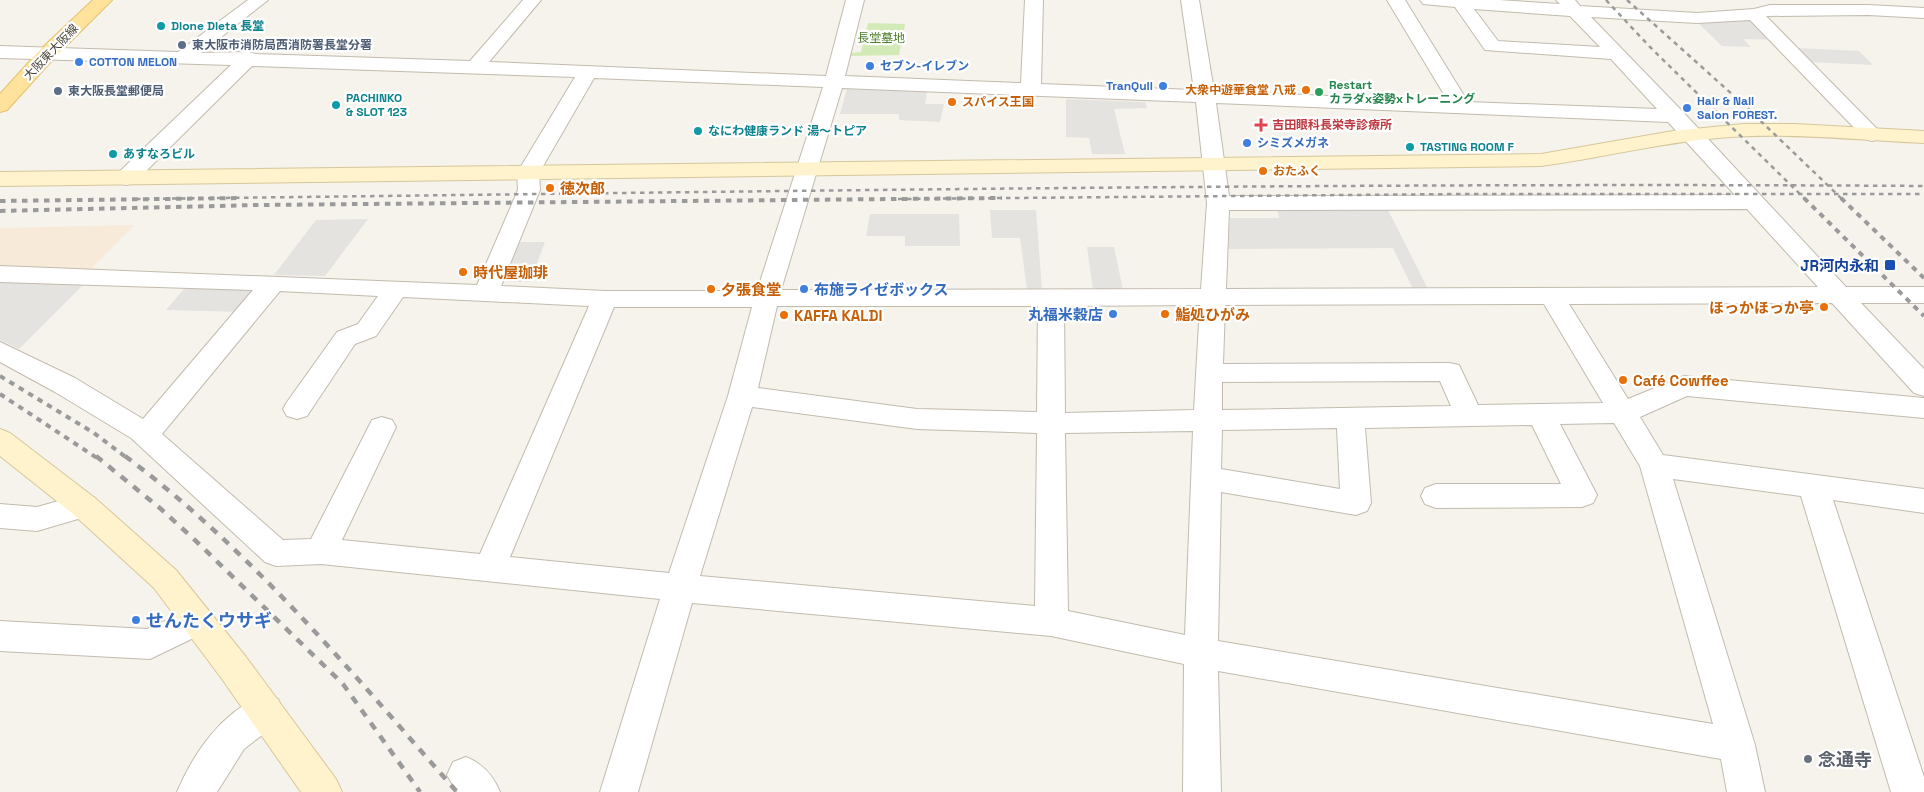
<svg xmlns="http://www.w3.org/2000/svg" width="1924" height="792" font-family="'Space Grotesk','Noto Sans JP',sans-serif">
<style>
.commercial{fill:#f7ead8}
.green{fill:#d2eab5}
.parking{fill:#e5e3e0}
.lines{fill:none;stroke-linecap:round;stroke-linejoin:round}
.street-casing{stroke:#c2bbae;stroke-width:2}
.secondary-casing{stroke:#d6c79b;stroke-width:2}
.primary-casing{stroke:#e6c16a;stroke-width:2}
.street{fill:#fff;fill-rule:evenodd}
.secondary{fill:#fff3cd;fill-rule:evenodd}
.primary{fill:#ffe39c;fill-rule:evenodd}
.rail-far2{stroke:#9a9a9a;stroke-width:2.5;stroke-dasharray:4.5 4.5;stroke-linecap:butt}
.rail-far1{stroke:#9a9a9a;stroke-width:4;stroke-dasharray:5.5 5.5;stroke-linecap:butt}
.rail{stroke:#9a9a9a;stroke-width:4.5;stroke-dasharray:8 8;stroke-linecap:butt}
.culture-dot{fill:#0f9aa8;stroke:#fff;stroke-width:2}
.service-dot{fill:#5c6f8a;stroke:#fff;stroke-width:2}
.shop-dot{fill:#3f7fe0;stroke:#fff;stroke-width:2}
.food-dot{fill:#e8710a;stroke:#fff;stroke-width:2}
.leisure-dot{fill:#2e9e5b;stroke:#fff;stroke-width:2}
.health-dot{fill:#e0444e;stroke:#fff;stroke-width:2}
.transit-dot{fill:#1a4fb4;stroke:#fff;stroke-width:2}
.worship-dot{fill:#6b7280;stroke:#fff;stroke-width:2}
.labels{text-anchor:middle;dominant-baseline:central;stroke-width:4.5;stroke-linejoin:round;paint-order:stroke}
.far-culture-label{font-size:12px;font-weight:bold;fill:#0d838f;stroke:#fff;text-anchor:start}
.far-park-label{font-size:12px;fill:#4a7f2a;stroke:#fff}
.far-service-label{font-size:12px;font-weight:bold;fill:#4e5e75;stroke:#fff;text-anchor:start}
.far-street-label{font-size:12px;fill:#4b4439;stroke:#fff}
.far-shop-label{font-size:12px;font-weight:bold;fill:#366cbe;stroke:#fff;text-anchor:start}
.far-leisure-label{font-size:12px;font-weight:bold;fill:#27864d;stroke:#fff;text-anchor:start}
.far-food-label{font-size:12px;font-weight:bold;fill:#c56008;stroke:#fff;text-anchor:start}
.far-health-label{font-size:12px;font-weight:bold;fill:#be3a42;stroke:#fff;text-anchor:start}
.food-label{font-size:15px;font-weight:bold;fill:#c56008;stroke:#fff;text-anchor:start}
.transit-label{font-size:15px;font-weight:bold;fill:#164399;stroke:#fff;text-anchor:end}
.shop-label{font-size:15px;font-weight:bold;fill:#366cbe;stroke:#fff;text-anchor:start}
.near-shop-label{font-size:18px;font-weight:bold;fill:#366cbe;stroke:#fff;text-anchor:start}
.near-worship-label{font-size:18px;font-weight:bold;fill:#5b616d;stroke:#fff;text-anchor:start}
</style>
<rect width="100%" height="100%" fill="#f6f3ec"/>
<path class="commercial" d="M134,225L88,272L0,270V228Z"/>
<path class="green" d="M868,23L905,24L899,55L849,56L850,53L861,52Z"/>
<g class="parking">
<path d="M1751,18L1779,40L1743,39L1751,47L1722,46L1695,20Z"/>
<path d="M1797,48L1859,51L1873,65L1810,62Z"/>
<path d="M847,89L927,92L925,104H944L940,122L899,120V114H840Z"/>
<path d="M1066,99L1145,102L1147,108L1114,109L1125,154H1092L1089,138L1066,137Z"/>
<path d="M1276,206H1386L1428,289H1413L1393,248L1228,249L1230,218H1279Z"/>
<path d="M990,210H1036L1042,290H1027L1020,238H992Z"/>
<path d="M870,214H959L960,246H905V236H866Z"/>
<path d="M368,219L325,276L274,275L316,220Z"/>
<path d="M518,242H545L530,282H502Z"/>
<path d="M1087,247H1114L1123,290H1093Z"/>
<path d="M0,280L86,282L19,349L0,340Z"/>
<path d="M185,288L255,289L244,312L166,310Z"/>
</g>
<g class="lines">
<defs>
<g id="street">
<path d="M248,0H268L201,53L249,52L256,54L470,61L523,0H541L489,62L826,76L846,0H864L845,76L1021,83L1025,0H1043L1041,84L1194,90L1181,0H1199L1214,91L1448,101L1387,0H1405L1468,102L1657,109L1611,59L1485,50L1455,7L1423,4L1420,0H1499L1560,4L1556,0H1575L1580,6L1697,13L1754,9L1770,5H1868L1924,8V18L1868,15L1766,16L1879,131L1882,135L1879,139L1872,141L1865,139L1750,20L1697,23L1591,17L1683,112L1846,287H1924V303H1861L1924,369V396L1914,393L1832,303L1569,304L1628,399L1684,376L1924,398V418L1687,396L1640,417L1663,455L1924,489V513L1833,500L1924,777V792H1891L1801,496L1673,479L1755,745L1765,792H1727L1721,759L1218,671L1221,792H1183L1184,664L1051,636L692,603L638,792H600L660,599L321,564L276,566L265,562L131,438L55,392L0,362V342L75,378L143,419L253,290L0,282V266L477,285L518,190L517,173L575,77L252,66L134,183L126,185L118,183L115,178L118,173L231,65L0,58V46L178,52ZM1474,9L1570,16L1600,47L1498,41ZM594,78L823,87L757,291H605L501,286L540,190L539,173ZM842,88L1196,102L1207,203L1201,289L781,290ZM1216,103L1668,122L1735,195L1229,196ZM1747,209L1818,287L1226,289L1229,210ZM280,291L378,296L358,324L337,332L287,402L283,409L287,416L297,419L307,416L355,344L376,336L403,297L589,306L480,554L342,540L396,427L392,420L382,417L372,420L311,539L283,540L162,434ZM1544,304L1603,403L1478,405L1459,365L1449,363L1223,364L1225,305ZM1200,305L1194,410L1065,413L1064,306ZM777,306H1038L1037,412L917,409L758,388ZM614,307H752L728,396L669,573L510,557ZM1440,381L1451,406L1222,410V382ZM752,407L917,429L1037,433L1035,606L700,576ZM1614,423L1640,466L1713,724L1218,641L1221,492L1356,515L1367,511L1371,503L1365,428L1532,425L1561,484H1436L1425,488L1421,496L1425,504L1436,508L1582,507L1593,503L1597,495L1560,424ZM1337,428L1340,489L1221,469L1222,430ZM1193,431L1185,635L1068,611L1065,433Z"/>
<path d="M84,494L95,498L99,506L95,514L37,531L0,528V504L37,507Z"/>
<path d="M196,607L208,611L213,621L208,631L150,659L0,651V621L147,629Z"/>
<path d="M265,695L278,699L283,711L278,723L244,749L217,792H177C194,752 223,710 265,695Z"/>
<path d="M466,757C483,764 493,775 500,792H457L447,775L453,762Z"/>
</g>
<g id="secondary">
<path d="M1744,124H1795L1924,131V143C1856,140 1787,132 1718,138C1659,143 1600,158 1541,166L0,186V172L1541,154L1673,131Z"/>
<path d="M0,429L10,433L95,498L176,570L246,657L336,779L342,792H301L222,679L154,588L73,514L0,456Z"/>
</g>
<path id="primary" d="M93,0H112L55,57L7,110L0,112V94L41,49Z"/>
</defs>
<use href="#street" class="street-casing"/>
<use href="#secondary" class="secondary-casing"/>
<use href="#primary" class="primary-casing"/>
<use href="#street" class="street"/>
<use href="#secondary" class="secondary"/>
<use href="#primary" class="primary"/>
<g class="rail-far2">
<path d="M1606,0L1650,47L1805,199"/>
<path d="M1627,0L1742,103L1842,199"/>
<path d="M136,199C732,192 1328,182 1924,186"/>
<path d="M898,199L1460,194H1924"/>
</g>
<g class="rail-far1">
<path d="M1804,198L1924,316"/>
<path d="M1841,198L1924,278"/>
<path d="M0,201L242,198"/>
<path d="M0,211L258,205L1002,198"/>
<path d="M0,376L94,433L127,458"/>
<path d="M0,394L97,458"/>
</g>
<g class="rail">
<path d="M96,456L161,509L197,542L343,684L420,792"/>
<path d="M125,456C252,551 353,674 457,792"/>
</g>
</g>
<g class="culture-dot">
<circle cx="161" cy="26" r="5"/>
<circle cx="336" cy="105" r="5"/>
<circle cx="698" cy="131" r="5"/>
<circle cx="1410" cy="147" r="5"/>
<circle cx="113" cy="154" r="5"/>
</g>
<g class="service-dot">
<circle cx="182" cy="45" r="5"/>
<circle cx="58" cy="91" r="5"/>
</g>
<g class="shop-dot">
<circle cx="79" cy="62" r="5"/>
<circle cx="870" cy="66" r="5"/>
<circle cx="1163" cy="86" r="5"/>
<circle cx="1687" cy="108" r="5"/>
<circle cx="1247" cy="143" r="5"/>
<circle cx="804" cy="289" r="5"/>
<circle cx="1113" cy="314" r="5"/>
<circle cx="136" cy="620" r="5"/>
</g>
<g class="food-dot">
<circle cx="1306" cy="90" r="5"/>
<circle cx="952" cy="102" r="5"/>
<circle cx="1263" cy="171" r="5"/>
<circle cx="550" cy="188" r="5"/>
<circle cx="463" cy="272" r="5"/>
<circle cx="711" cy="289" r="5"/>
<circle cx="1824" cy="307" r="5"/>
<circle cx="1165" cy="314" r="5"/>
<circle cx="784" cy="315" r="5"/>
<circle cx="1623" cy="380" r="5"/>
</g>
<circle class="leisure-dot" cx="1319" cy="92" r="5"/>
<path class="health-dot" d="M1258.5 117.5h5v5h5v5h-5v5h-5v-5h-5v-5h5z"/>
<rect class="transit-dot" x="1884" y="259" width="12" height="12" rx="2.5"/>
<circle class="worship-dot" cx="1808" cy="759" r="5"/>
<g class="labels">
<g class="far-culture-label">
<text x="171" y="26">Dione Dieta 長堂</text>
<text x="346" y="98">PACHINKO<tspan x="346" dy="14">&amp; SLOT 123</tspan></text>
<text x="708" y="131">なにわ健康ランド 湯～トピア</text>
<text x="1420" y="147">TASTING ROOM F</text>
<text x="123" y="154">あすなろビル</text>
</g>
<g class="far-park-label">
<text x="881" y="38">長堂墓地</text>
</g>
<g class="far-service-label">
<text x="192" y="45">東大阪市消防局西消防署長堂分署</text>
<text x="68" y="91">東大阪長堂郵便局</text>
</g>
<g class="far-street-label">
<text transform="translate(51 52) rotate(-46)">大阪東大阪線</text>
</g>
<g class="far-shop-label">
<text x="89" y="62">COTTON MELON</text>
<text x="880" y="66">セブン-イレブン</text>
<text x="1153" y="86" text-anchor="end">TranQuil</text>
<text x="1697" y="101">Hair &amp; Nail<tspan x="1697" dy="14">Salon FOREST.</tspan></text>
<text x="1257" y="143">シミズメガネ</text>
</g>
<g class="far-leisure-label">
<text x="1329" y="85">Restart<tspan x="1329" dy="14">カラダx姿勢xトレーニング</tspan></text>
</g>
<g class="far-food-label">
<text x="1296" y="90" text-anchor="end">大衆中遊華食堂 八戒</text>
<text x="962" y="102">スパイス王国</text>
<text x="1273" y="171">おたふく</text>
</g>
<g class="far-health-label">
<text x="1272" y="125">吉田眼科長栄寺診療所</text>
</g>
<g class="food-label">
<text x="560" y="188">徳次郎</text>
<text x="473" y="272">時代屋珈琲</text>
<text x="721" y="289">夕張食堂</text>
<text x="1814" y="307" text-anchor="end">ほっかほっか亭</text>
<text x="1175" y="314">鮨処ひがみ</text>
<text x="794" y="315">KAFFA KALDI</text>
<text x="1633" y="380">Café Cowffee</text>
</g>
<g class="transit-label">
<text x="1879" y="265">JR河内永和</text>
</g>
<g class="shop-label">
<text x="814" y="289">布施ライゼボックス</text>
<text x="1103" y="314" text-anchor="end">丸福米穀店</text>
</g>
<g class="near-shop-label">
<text x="146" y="620">せんたくウサギ</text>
</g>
<g class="near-worship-label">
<text x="1818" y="759">念通寺</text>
</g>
</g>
</svg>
